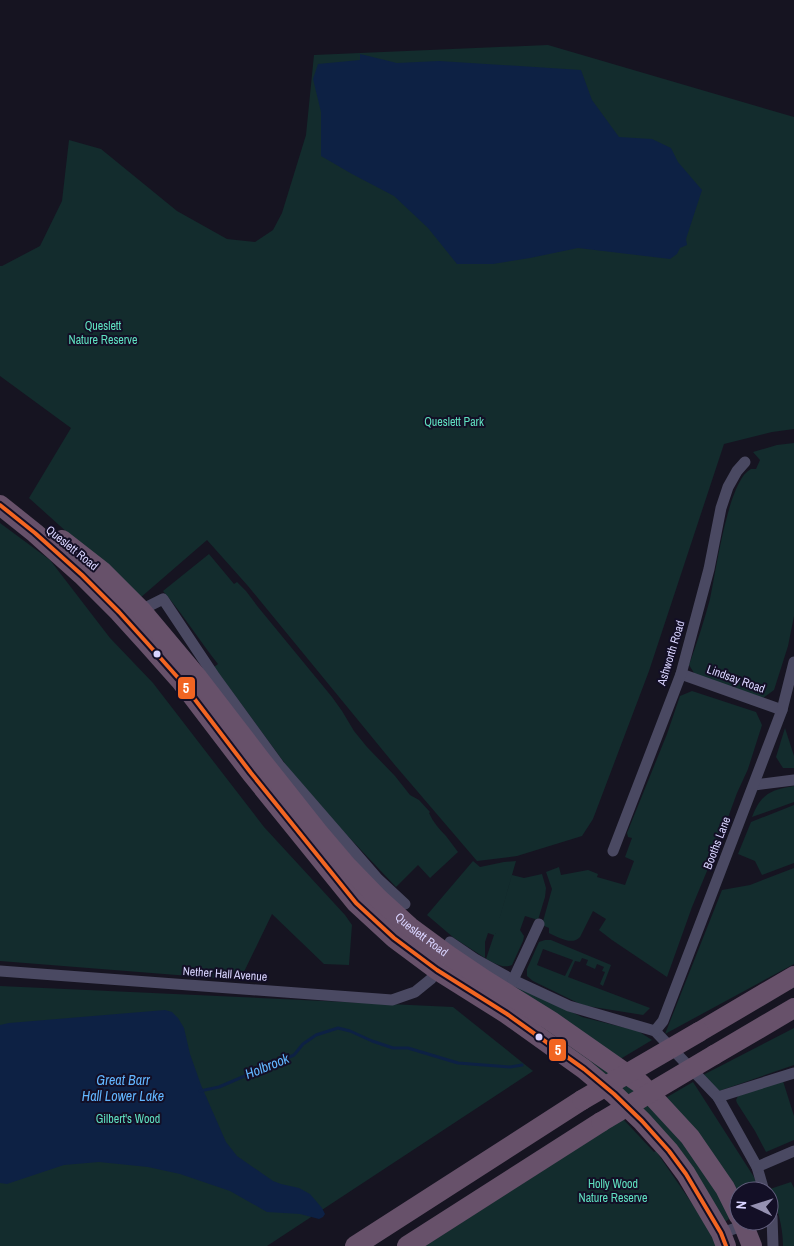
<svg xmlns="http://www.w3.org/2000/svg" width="794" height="1246" font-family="'Archivo Narrow',sans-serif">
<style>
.green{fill:#132c2d;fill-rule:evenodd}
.water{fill:#0d2144}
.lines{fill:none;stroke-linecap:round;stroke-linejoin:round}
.stream{stroke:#0d2144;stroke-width:3}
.street{stroke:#4a4962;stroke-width:11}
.highway{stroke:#67516a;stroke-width:20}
.highway-bridge{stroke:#67516a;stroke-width:20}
.bus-1-casing{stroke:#130f26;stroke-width:8}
.bus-1{stroke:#f26522;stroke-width:4}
.bus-dot{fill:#d9d4ff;stroke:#130f26;stroke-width:2}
.labels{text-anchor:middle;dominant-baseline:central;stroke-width:4;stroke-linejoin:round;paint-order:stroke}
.park-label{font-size:12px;fill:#5fe0c0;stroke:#130f26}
.street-label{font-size:12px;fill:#d9d4ff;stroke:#130f26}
.water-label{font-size:14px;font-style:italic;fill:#62b6ff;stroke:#130f26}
.line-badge{stroke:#130f26;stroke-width:2}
.badge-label{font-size:14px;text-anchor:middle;font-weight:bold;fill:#fff}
</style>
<rect width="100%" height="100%" fill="#161421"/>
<g class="green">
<path d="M548,45L794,117V429L772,432L724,444L649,671L593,819L582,836L517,856L477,861L394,764L248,586L207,540L140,598L29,498L71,428L0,376V266H2L40,246L62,201L69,140L101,149L177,211L227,239L255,242L273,230L282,213L306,135L314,55Z"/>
<path d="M794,443V616L788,646L774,690L763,698L696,676L689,665C697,643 704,621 710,599C716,572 728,480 751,469H756L760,460L753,452L777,445Z"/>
<path d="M0,523L50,560L110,638L153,683L264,827L345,915L352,925L349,965L324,964L272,914L240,980L0,961Z"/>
<path d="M209,554L234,584L237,582L246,591L258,607L332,697L342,711L354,731L367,747L395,776L410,795L419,800L430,812L429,813C433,822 439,829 446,836C450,841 454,847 458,852L430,878L418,865L396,887L344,832L289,769L214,667L218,664C199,640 183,614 163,591Z"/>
<path d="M692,691L756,712L762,725L748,769L737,793L719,842L692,907L667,977L612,940L599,930L606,919L593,911L580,937C572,946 558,937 549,933V928L542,925L552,889L546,872L559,867L561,875L588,870L598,874L597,877L625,885L634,861L625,857L632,838L628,837L627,833L667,734L680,696Z"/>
<path d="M785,728L794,756V768H783L776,757Z"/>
<path d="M794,786V802L752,817C761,794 770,790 794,786Z"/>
<path d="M794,805V863L762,875L755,861L738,854L751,822Z"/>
<path d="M473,861L480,867L504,862L516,861L495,934L512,875L524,878L542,874L546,888L545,897L538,920L525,916L520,930L524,936L523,941L512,965C502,969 495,963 486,959L494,935L488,933L485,942V958L454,938L427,915Z"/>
<path d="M794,868V964L665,1034L722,890L750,885Z"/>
<path d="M545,940H551L611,965L603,986L600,984L605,972L602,971L604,967L597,964L595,969L586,965L588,960L582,958L580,962L575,961L568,977L650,1008L643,1015L587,1006L578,1003L533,981L527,976V969L539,942ZM543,949L573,960L565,976L537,965Z"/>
<path d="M453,964L593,1056L658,1111L709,1175L730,1218L725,1222L691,1172Z"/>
<path d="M477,966L582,1017L638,1031L652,1040L617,1061Z"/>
<path d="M0,986L453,1007L533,1071L267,1246H0Z"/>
<path d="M794,1028V1065L719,1091L703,1075Z"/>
<path d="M783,1081L794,1116V1140L766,1152L755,1131L737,1103L736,1100L738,1096Z"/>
<path d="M693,1082L754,1177L760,1191H739V1205L662,1100Z"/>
<path d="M623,1119L654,1152L656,1151L715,1237L718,1246H425Z"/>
<path d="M791,1182L794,1188V1246H783C783,1225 777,1208 770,1189Z"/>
</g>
<g class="water">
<path d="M360,54L397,63L439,61L581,70L592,100L619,137L652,139L671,148L678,162L702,190L686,239L687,245L680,248L677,254L670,259L578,248L530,258L493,264H457L428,228L394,196L352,174L321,156V112L313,79L318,64L360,60Z"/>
<path d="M165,1010L172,1012L178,1018L184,1028L190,1054L201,1085L226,1142L237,1156L273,1181L281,1184L299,1188L310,1194L322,1208L325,1214L323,1217L319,1219L300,1214L267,1212L230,1191L180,1174L148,1167L99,1162L64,1165L7,1184L0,1183V1025L9,1023Z"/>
</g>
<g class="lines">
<path class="stream" d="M200,1091L219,1087L294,1055L303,1044L316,1035L338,1028L350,1031L372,1041L393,1048H408L458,1063L510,1067L522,1065"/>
<g class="street">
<path d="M141,610L163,599L215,677L279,765L378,879L405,904"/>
<path d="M681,674L782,710"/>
<path d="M754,785L794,780"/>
<path d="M613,851L681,674L709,569L721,508L728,487L737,471L745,462"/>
<path d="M450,942L475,959L513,980L569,1006L655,1031L718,1097L757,1167L764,1191"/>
<path d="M0,971L392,1000L415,992L431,979L437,970"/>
<path d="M513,980L539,924"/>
<path d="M655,1031L663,1021L782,710L794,662"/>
<path d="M718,1097L794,1073"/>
<path d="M757,1167L794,1151"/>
<path d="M769,1207L772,1217L773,1246"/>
<path d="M721,1233L758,1221"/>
</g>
<g class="highway">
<path d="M0,505L35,533L82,575L119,612L148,644L180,680L251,773L356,903L394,938L437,970L507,1014L584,1069L614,1094L642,1121L669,1151L686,1174L721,1233L726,1246"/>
<path id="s1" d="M62,540L103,572L141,610L198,678L261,760L318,832L347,866L379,899L410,927L448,955L485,980L551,1021L641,1084L690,1137L725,1188L739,1216"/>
<path d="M699,1032L794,976"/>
<path d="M714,1055L794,1008"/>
<path d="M742,1221L752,1246"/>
<path d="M355,1246L582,1100"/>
<path d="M407,1246L601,1122"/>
</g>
<g class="highway-bridge">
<path d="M582,1100L699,1032"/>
<path d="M601,1122L714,1055"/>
</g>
<defs>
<path id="bus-1" d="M0,505L35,533L82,575L119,612L148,644L180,680L251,773L356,903L394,938L437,970L507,1014L584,1069L614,1094L642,1121L669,1151L686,1174L721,1233L726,1246"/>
</defs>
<use href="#bus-1" class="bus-1-casing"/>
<use href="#bus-1" class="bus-1"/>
</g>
<g class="bus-dot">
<circle cx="157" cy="654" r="4.5"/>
<circle cx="539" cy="1037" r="4.5"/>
</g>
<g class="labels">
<g class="park-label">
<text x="103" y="326">Queslett<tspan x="103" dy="14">Nature Reserve</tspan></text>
<text x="454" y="422">Queslett Park</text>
<text x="128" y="1119">Gilbert's Wood</text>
<text x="613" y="1184">Holly Wood<tspan x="613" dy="14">Nature Reserve</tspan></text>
</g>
<g class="street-label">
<text transform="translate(72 548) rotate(39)">Queslett Road</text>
<text transform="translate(671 653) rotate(-73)">Ashworth Road</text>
<text transform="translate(736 679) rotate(20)">Lindsay Road</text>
<text transform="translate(717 843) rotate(-69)">Booths Lane</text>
<text stroke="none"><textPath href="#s1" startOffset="536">Queslett Road</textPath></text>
<text transform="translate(225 974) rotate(4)">Nether Hall Avenue</text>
</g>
<g class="water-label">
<text transform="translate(267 1066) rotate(-22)">Holbrook</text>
<text x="123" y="1080">Great Barr<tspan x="123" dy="16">Hall Lower Lake</tspan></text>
</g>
</g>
<g class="line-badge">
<rect x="177" y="676" width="19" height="24" rx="5" fill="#f26522"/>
<rect x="548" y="1038" width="19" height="24" rx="5" fill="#f26522"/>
</g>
<g class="badge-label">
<text x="186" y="693">5</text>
<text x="558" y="1055">5</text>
</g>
<g transform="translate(754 1206) rotate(274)"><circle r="24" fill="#130f26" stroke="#625e7d"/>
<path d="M0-4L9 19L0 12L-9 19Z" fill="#9591b1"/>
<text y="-8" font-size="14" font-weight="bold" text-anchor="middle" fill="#d9d4ff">N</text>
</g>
</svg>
